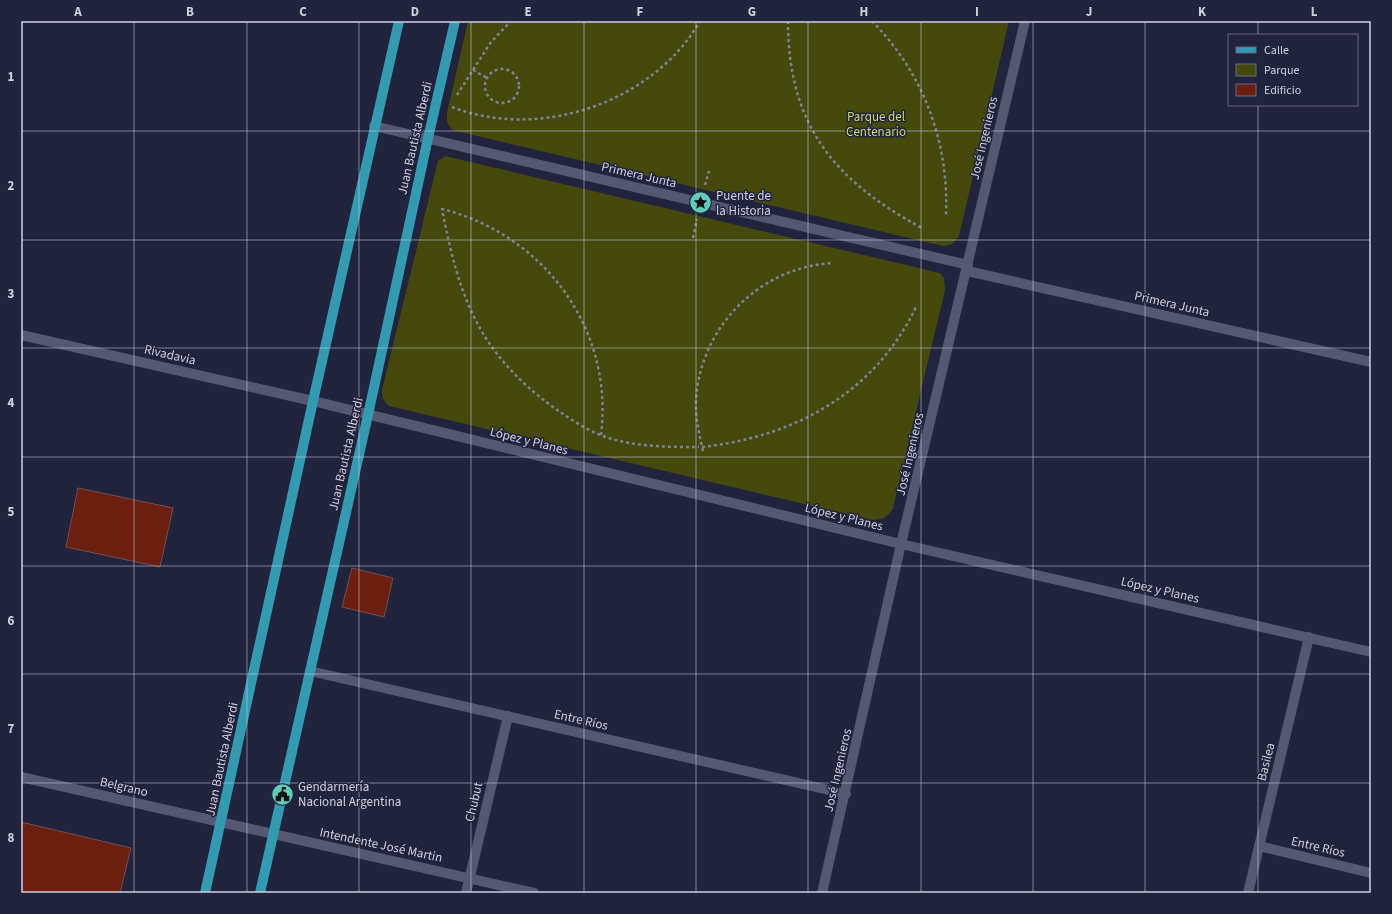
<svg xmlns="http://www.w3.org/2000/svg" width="1392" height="914" font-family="'Source Sans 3',sans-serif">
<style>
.green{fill:#454a0c}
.building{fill:#6a1f11;stroke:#72514a}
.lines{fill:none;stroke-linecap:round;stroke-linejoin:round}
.path{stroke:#7f8195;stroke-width:2.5;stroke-dasharray:3 3;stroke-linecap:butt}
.minor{stroke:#555773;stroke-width:10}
.major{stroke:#329bb2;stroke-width:10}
.grid{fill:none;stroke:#ced0e1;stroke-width:1;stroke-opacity:0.55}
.labels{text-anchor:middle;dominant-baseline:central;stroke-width:3;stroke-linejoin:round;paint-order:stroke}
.park-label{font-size:13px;fill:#cdda67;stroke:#22233c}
.street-label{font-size:13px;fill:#ced0e1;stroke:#22233c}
.poi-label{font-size:13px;fill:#ced0e1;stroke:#22233c;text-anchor:start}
.neatline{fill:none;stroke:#ced0e1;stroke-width:1.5}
.grid-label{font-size:13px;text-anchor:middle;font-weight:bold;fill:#ced0e1}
</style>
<rect width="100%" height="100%" fill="#22233c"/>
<g class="green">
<path d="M468,21H1009L959,236L952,244L943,246L452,130L447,122V113Z"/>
<path d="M445,156L940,273L944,278L945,290L893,508C888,517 883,520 872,520L389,406C383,401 382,397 382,390L438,161Z"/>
</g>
<g class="building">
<path d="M78,488L173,508L160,567L66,547Z"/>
<path d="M352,568L393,578L384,617L342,607Z"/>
<path d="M21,822L131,848L120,893H21Z"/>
</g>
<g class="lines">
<g class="path">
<path d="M788,21C788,124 833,180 922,228"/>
<path d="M872,21C923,73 949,141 946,215"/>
<circle cx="502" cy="86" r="17"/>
<path d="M473,70L487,78"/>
<path d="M457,95L491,42L511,21"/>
<path d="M452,107C539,141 653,103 700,21"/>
<path d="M705,185L709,171"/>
<path d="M693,238L697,219"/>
<path d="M601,435C614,330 545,235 442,209C459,297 478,352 553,407C570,419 589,432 609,438C637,447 670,447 699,447"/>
<path d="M702,447C794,437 875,393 916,307"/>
<path d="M703,451C699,433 695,417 696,399C701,326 760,267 833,263"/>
</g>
<g class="minor">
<path d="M374,126L968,265"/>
<path d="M967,271L1371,362"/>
<path d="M21,335L313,401L901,544L1371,652"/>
<path d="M310,671L846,794"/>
<path d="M21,777L534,893"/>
<path d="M1259,846L1371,873"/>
<path d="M466,893L508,716"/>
<path d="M822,893L901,544L1025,21"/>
<path d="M1248,893L1309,637"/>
</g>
<g class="major">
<path d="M205,893L313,401L399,21"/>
<path d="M260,893L368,415L428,138L455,21"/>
</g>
</g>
<path class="grid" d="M134,21V893M247,21V893M359,21V893M471,21V893M584,21V893M696,21V893M808,21V893M921,21V893M1033,21V893M1145,21V893M1258,21V35M1258,105V893M21,131H1371M21,240H1371M21,348H1371M21,457H1371M21,566H1371M21,674H1371M21,783H1371"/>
<defs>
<symbol id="sight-disc" viewBox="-11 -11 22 22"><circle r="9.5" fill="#5dceb9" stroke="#22233c"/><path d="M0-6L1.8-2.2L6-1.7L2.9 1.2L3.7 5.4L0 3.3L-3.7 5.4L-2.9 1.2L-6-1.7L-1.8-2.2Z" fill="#111"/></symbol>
<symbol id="civic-disc" viewBox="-11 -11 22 22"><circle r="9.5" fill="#5dceb9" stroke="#22233c"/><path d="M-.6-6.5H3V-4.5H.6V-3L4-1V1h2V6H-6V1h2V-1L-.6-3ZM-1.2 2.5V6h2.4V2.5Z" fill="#111"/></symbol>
</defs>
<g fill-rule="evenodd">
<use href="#sight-disc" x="688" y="190" width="25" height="25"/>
<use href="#civic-disc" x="270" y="782" width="25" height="25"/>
</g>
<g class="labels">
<g class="park-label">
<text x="876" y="117">Parque del<tspan x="876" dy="15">Centenario</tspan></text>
</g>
<g class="street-label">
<text transform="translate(415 138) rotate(-77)">Juan Bautista Alberdi</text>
<text transform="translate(984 138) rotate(-77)">José Ingenieros</text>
<text transform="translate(639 175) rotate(13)">Primera Junta</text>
<text transform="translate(1172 304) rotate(13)">Primera Junta</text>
<text transform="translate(170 355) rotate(13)">Rivadavia</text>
<text transform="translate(529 441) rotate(14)">López y Planes</text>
<text transform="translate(346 454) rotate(-77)">Juan Bautista Alberdi</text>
<text transform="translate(910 454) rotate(-77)">José Ingenieros</text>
<text transform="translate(844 517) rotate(14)">López y Planes</text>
<text transform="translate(1160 590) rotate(13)">López y Planes</text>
<text transform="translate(581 720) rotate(13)">Entre Ríos</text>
<text transform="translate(222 759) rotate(-78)">Juan Bautista Alberdi</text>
<text transform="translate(1266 762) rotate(-76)">Basilea</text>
<text transform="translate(838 770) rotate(-77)">José Ingenieros</text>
<text transform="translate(124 787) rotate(13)">Belgrano</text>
<text transform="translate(474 802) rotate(-77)">Chubut</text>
<text transform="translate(381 845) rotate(12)">Intendente José Martin</text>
<text transform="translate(1318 847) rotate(13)">Entre Ríos</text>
</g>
<g class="poi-label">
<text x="716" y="196">Puente de<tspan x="716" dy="15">la Historia</tspan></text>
<text x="298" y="787">Gendarmería<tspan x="298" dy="15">Nacional Argentina</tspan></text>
</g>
</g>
<rect width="1392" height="914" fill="none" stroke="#22233c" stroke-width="44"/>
<rect x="1228" y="34" width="130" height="72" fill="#22233c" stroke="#67687e"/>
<rect x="1236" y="47" width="20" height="6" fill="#329bb2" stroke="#67687e"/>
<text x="1264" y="54" font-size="12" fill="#ced0e1">Calle</text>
<rect x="1236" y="64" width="20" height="12" fill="#454a0c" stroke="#67687e"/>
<text x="1264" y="74" font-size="12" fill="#ced0e1">Parque</text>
<rect x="1236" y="84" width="20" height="12" fill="#6a1f11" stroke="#67687e"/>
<text x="1264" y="94" font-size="12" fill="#ced0e1">Edificio</text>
<rect x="22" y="22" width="1348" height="870" class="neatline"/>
<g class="grid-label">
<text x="78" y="16">A</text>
<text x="190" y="16">B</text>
<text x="303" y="16">C</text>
<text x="415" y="16">D</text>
<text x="528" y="16">E</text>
<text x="640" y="16">F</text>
<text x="752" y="16">G</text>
<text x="864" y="16">H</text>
<text x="977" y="16">I</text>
<text x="1089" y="16">J</text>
<text x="1202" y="16">K</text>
<text x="1314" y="16">L</text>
<text x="11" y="81">1</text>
<text x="11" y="190">2</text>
<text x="11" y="298">3</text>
<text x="11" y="407">4</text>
<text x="11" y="516">5</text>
<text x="11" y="625">6</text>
<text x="11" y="733">7</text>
<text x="11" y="842">8</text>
</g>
</svg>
